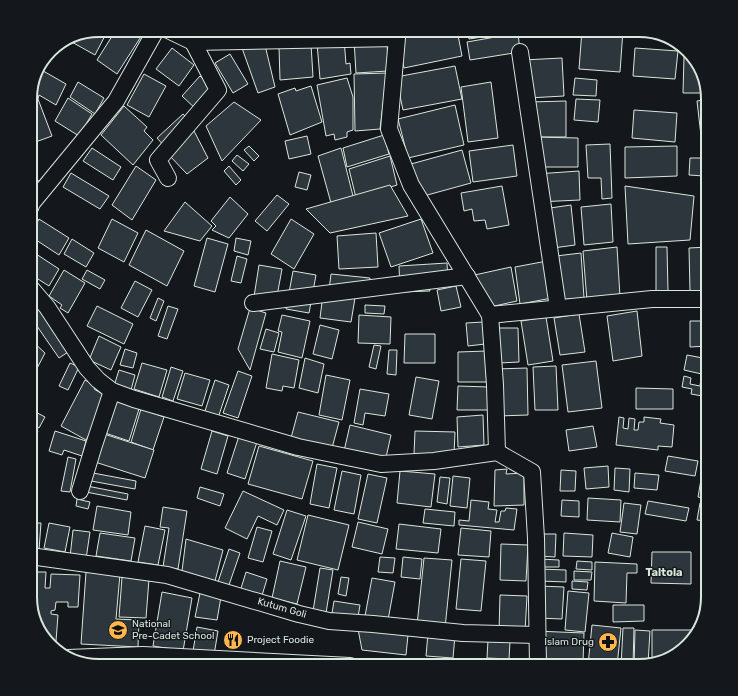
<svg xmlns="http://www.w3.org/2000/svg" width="738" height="696" font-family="Rubik,sans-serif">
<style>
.building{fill:#2c363c;stroke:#d8e6dc}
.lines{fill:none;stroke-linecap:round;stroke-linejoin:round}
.street-casing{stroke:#d8e6dc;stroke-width:18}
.street{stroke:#14181c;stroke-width:16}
.labels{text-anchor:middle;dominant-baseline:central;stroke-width:3;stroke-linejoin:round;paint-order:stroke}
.street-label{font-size:10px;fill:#d8e6dc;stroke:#14181c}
.poi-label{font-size:10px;fill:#d8e6dc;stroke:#14181c;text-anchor:start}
.neighbourhood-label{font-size:11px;font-weight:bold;fill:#d8e6dc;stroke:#14181c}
.rim{fill:none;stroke:#d8e6dc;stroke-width:2}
</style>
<rect width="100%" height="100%" fill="#14181c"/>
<g class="building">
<path d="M99,30H108L95,55L70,41Z"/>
<path d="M116,30H135L142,35L117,74L97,60Z"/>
<path d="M200,30H230L229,35L200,34Z"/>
<path d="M422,30H457L462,56L404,68L397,35Z"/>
<path d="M468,30H495V35L469,39Z"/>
<path d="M497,30H517L497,33Z"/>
<path d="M582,30H623L620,72L579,69Z"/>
<path d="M518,33L520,52L470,60L467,42Z"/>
<path d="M387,38L388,71L356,73L354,40Z"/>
<path d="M344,39L346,64L350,63L351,74L320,79L317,43Z"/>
<path d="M264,41L275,87L258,93L242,48Z"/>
<path d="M311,44L313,77L280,80L279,47Z"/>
<path d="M172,48L194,65L179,86L156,69Z"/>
<path d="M635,48L678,51L675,79L633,76Z"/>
<path d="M230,54L248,84L233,93L215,63Z"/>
<path d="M684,57H691L707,93H683Z"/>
<path d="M562,58L564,96L528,98L523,60Z"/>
<path d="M455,66L462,99L403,110L396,77Z"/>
<path d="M38,68L66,84L56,105L39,95L38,99L52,136L30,144V94Z"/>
<path d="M387,73L380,129L355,131L354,74Z"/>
<path d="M144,74L166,86L149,117L127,105Z"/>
<path d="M200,76L215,90L197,110L182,96Z"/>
<path d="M347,78L353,97V130L347,132V137L335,140L334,134L326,136L317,85Z"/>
<path d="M575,78L597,80L596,96L573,95Z"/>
<path d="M78,82L104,98L95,114L70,97Z"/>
<path d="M491,82L498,138L468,142L461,87Z"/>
<path d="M311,86L322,122L290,135L278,94L295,88L296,91Z"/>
<path d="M68,98L92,114L79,136L55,121Z"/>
<path d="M576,99L600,100L598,122L574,120Z"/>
<path d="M708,99V152L703,153L697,101Z"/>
<path d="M566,101V137H531L530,102Z"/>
<path d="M234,102L261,120L222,161L206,126Z"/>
<path d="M455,105L464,145L408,158L398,119Z"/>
<path d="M124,106L147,127L144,131L153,140L133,165L101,135Z"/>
<path d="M634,110L677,113L675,142L632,138Z"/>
<path d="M183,114L193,124L167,149L157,138Z"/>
<path d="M194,131L208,158L187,174L169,155Z"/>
<path d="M384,135L389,154L347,167L343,148Z"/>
<path d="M307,136L311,154L289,159L285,141Z"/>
<path d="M534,137L578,138V167H534Z"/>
<path d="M610,144L612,198L602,199L601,178H588L586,145Z"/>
<path d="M513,145L517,176L473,182L469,151Z"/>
<path d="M249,146L259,156L254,161L244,150Z"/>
<path d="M677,146V176L625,178V147Z"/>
<path d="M92,148L121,167L113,180L83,161Z"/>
<path d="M341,148L353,196L331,203L318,156Z"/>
<path d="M462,150L471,183L420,197L411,164Z"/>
<path d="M237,155L249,164L243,171L232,161Z"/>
<path d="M390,156L397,185L356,198L349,169Z"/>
<path d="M690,158H705L704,176L689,175Z"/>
<path d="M136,166L156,180L132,220L112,205Z"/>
<path d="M229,166L241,180L236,185L224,171Z"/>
<path d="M579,171L580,200L537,202L536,174Z"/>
<path d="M299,172L311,175L307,190L295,187Z"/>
<path d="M71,173L109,196L100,209L63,187Z"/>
<path d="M30,175L46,186L30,213Z"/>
<path d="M706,175H708V243H703Z"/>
<path d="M390,185L408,216L330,233L306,209Z"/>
<path d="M502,186L509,225L487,229L485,220L474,221L472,209L464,211L461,193Z"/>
<path d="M625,186L694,196L690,240L628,244Z"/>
<path d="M277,195L289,204L267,231L255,221Z"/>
<path d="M230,197L248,214L229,238L212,230L216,226L211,221Z"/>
<path d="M185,202L212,226L200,241L164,231Z"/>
<path d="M611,204L613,242L584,245L581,207Z"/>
<path d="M571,205L575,245L546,249L543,209Z"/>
<path d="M39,219L69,238L59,255L30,236Z"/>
<path d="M112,219L138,233L124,262L98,248Z"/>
<path d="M291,219L314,234L294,269L271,254Z"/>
<path d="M421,219L433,253L391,267L379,233Z"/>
<path d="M146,230L184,251L167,286L129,265Z"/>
<path d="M376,233L378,267L339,269L337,236Z"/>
<path d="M207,238L228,244L215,292L194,286Z"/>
<path d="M236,238L251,241L248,255L234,251Z"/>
<path d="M72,239L94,253L86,267L64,254Z"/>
<path d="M617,247L620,297L587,301L583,251Z"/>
<path d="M656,247H667L668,291H656Z"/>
<path d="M708,247V290L690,291L689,248Z"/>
<path d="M30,250L59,269L49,286L30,274Z"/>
<path d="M581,253L584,298L558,300L556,256Z"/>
<path d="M237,256L247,259L241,283L231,281Z"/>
<path d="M547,261L552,298L520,304L515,267Z"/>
<path d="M447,263L448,283L429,284L430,291L400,292L399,266Z"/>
<path d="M259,265L282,269L275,307L253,303Z"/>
<path d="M511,267L517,301L490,307L470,276Z"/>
<path d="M64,270L85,283L68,313L60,308L62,305L49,296Z"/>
<path d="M87,270L105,280L100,289L82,279Z"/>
<path d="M293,271L316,275L309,313L286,309Z"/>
<path d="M331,274L370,278L368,295L329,290Z"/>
<path d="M135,281L152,290L138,317L121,308Z"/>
<path d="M456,286L461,307L441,311L437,290Z"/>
<path d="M323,294L355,298L351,322L320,318Z"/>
<path d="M158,298L164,301L156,321L150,318Z"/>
<path d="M35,304L68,352L59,358L30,316V307Z"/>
<path d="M365,305L385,306L384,314L365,313Z"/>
<path d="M97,306L133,324L124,344L87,326Z"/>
<path d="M168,306L178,309L167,339L158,336Z"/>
<path d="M250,308L266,313L250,370L238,349Z"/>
<path d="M637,311L642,356L613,361L607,316Z"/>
<path d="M579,314L585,352L560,355L554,318Z"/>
<path d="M282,315L310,321L302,358L278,352L282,332L278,331Z"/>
<path d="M359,315L391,317L390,344L358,343Z"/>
<path d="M546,317L553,361L528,365L521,321Z"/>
<path d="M690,321H708V346L690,347Z"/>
<path d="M483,322L485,344L468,346L466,323Z"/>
<path d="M320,325L339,330L332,359L313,354Z"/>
<path d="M499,328H518L519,362L500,363Z"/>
<path d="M266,329L279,333L274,352L260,349Z"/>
<path d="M405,334H435V363H404Z"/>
<path d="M99,336L121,347L111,370L89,360Z"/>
<path d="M30,339L45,353L32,378L30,379Z"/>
<path d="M374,345L381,346L376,369L369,367Z"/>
<path d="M125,349L137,353L133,368L120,365Z"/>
<path d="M389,350H397L396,375L387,374Z"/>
<path d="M487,351V382H458V352Z"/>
<path d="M272,354L299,360L294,388L283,386L282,391L266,388Z"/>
<path d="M687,355L708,359L706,375L684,370Z"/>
<path d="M305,358L324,364L318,393L299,388Z"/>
<path d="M596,361L602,408L568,412L562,365Z"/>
<path d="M70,363L79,367L68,390L59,386Z"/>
<path d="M142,363L167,370L159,397L134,389Z"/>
<path d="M556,366L558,410H535L533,367Z"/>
<path d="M171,367L183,371L173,401L162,397Z"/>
<path d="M527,368L528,415L498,416L496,369Z"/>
<path d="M119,370L135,375L130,394L113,389Z"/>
<path d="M238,371L252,376L238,418L223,413Z"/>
<path d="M185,373L210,380L202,406L177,399Z"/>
<path d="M326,375L350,380L342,420L319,415Z"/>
<path d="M684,376L691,378L690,384L700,386L701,378L708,380V397L691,394L692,389L682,387Z"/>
<path d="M416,377L439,381L432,419L409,415Z"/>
<path d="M85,380L96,386L94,389L109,398L86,440L61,426Z"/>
<path d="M215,380L229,385L218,418L204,414Z"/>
<path d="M458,386L489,387L488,410H457Z"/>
<path d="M636,388L673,389V409H636Z"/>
<path d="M360,389L389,394L385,416L365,413L363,425L354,423Z"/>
<path d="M116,401L139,409L129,441L105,433Z"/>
<path d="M30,409L45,417L39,428L30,423Z"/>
<path d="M141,409L164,417L153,450L131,442Z"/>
<path d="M298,412L339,422L332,448L291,438Z"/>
<path d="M483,415L484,445L458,447L457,417Z"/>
<path d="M619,417L624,418L623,428L628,429L629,418L635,419L634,430H638L639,422H644V417L661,419L660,423L674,425L672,447L658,446V450L616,445Z"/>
<path d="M350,425L391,435L385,462L344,451Z"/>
<path d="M30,426L38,431L35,436L30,433Z"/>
<path d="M593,426L597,447L569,451L566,430Z"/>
<path d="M55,431L86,441L82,456L64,450L62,455L49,451Z"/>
<path d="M212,431L228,436L217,474L201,469Z"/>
<path d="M415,431L455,432L454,454H414Z"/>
<path d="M104,434L154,450L145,478L95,462Z"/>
<path d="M239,436L257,442L245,479L227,473Z"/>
<path d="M259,446L313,461L302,499L248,484Z"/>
<path d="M668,456L698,461L695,476L665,471Z"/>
<path d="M68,457L76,459L70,492L61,491Z"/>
<path d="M704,462L708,463V499L698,497Z"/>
<path d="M317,464L337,468L329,508L310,504Z"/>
<path d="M608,466L609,487L586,489L584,468Z"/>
<path d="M615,468L630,469L629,492L614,490Z"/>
<path d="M507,469L506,474L524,473V505L494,506L495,470Z"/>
<path d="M561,470L576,471L575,491H560Z"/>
<path d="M342,471L361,475L354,514L334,510Z"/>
<path d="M400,471L435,474L431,507L397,503Z"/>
<path d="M93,473L136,481L135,489L91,481Z"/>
<path d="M635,473L659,475L657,490L634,488Z"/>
<path d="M368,474L387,478L377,523L358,519Z"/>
<path d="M453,476L470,478L467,508L450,506Z"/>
<path d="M440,477L450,478L447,504L437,502Z"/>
<path d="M87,486L128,494L127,500L86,492Z"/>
<path d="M200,487L224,494L220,506L197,498Z"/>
<path d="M243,491L284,510L277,525L258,516L247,539L225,528Z"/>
<path d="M588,498L621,500L620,522L587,520Z"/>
<path d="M77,499L90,502L88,509L76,506Z"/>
<path d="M471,500L489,502L488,509L497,510L495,522H499L501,511H505L506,508L517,509L514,530L459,525V520L469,521Z"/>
<path d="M562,500L579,501V517L561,516Z"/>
<path d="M648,501L689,508L686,521L645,514Z"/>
<path d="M624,503L641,505L637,534L620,532Z"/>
<path d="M700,503L708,504L705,521L697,520Z"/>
<path d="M97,506L131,512L128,535L93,530Z"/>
<path d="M163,507L187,511L178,569L163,567L169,528L160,527Z"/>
<path d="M425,509L455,512L454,526L423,523Z"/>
<path d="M287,510L306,516L291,560L273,554Z"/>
<path d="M308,515L349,525L338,570L297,560Z"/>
<path d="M358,522L388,529L382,554L352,547Z"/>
<path d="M30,523H41L39,550L30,549Z"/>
<path d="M49,523L70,527L65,552L44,548Z"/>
<path d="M399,524L441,529L438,553L396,549Z"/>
<path d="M145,526L165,530L158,565L138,562Z"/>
<path d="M257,527L272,531L263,562L248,558Z"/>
<path d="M461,528L491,531L489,557L458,555Z"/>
<path d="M73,530L90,532L86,559L70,557Z"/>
<path d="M100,533L135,538L131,561L96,556Z"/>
<path d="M564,533L593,535L592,557L563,556Z"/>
<path d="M612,533L633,537L630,557L608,553Z"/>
<path d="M541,534H556L555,557L539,556Z"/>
<path d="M186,539L223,550L215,581L182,571Z"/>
<path d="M501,544L528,545L526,581L500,580Z"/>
<path d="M229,549L240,553L229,585L218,582Z"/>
<path d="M652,552H691V584L651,583Z"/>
<path d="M380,557L395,558L393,573L378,572Z"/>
<path d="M403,557L422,559L420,579L401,577Z"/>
<path d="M424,558L452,560L445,628L417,625Z"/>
<path d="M461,559L486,561L481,611L456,609Z"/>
<path d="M540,559L559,560V567H540Z"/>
<path d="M280,561L306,567L297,604L272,598Z"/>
<path d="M577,561L592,562V570L576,569Z"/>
<path d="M595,562L637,564V573H627L626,603L594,601Z"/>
<path d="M706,563H708V597H704Z"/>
<path d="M320,568L333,570L326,613L313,611Z"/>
<path d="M539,569L566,570V582L539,581Z"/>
<path d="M574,571L592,572L591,580H574Z"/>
<path d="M30,572H46L45,588H50L51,574L80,575L78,607H68V602H56L55,610L51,611V614L58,615L56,641L48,642L30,601Z"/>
<path d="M86,572L120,574L116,619L139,620L138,647L81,644Z"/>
<path d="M246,572L267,579L260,602L239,595Z"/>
<path d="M122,577L149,579L146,618L119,617Z"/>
<path d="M341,577L349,578L346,596L338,594Z"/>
<path d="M372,578L395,582L388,620L365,616Z"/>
<path d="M572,581L588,582L587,590L572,589Z"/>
<path d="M539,586L564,587L562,619L538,618Z"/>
<path d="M568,591L589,593L585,632L565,630Z"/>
<path d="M162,592L192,598L183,651L153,646Z"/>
<path d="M200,593L221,597L217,620L195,617Z"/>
<path d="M500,595L527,596L525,632L499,631Z"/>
<path d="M334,601L360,605L358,617L332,613Z"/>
<path d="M613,605H644V621L613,622Z"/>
<path d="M592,625L621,628L617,666L588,665Z"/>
<path d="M197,627L218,631L214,655L193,651Z"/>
<path d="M623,628H634L633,666H621Z"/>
<path d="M358,629L408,635L406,655L362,650Z"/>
<path d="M635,630L650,631L648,664L643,666H634Z"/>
<path d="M652,630H691V641L688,646L652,662Z"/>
<path d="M535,631L584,633L583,662L534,661Z"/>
<path d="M428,633L455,635L453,658L426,656Z"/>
<path d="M488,640L510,641L509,659L487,658Z"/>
</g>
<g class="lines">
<defs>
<g id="street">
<path d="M168,30L193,42L397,38L389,129L411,185L490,315L495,385L497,452"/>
<path d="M520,52L558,308"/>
<path d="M168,178L158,160L218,90L193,42V34"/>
<path d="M30,208L32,203L116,101L156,30"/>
<path d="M30,287L47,307L87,368L98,380L112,391L134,399L298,447L381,464L434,461L497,452L532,472L536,538L538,666"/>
<path d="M253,303L467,276"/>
<path d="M490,315L652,299H708"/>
<path d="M80,491L94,445L112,391"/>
<path d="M30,556L167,575L299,614L329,621L373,624L463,633L537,635"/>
<path d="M68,658L143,655L350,666"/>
</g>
</defs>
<use href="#street" class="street-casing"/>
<use href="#street" class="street"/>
</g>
<defs>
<symbol id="school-disc" viewBox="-11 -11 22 22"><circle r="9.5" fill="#ffb74d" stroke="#14181c"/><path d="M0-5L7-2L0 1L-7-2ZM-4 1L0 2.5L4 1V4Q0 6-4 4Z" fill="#111"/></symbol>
<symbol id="restaurant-disc" viewBox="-11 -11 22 22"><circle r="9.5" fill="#ffb74d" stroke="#14181c"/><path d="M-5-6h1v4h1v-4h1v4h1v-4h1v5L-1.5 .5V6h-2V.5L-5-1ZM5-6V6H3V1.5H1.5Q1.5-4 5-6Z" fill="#111"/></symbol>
<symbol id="pharmacy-disc" viewBox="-11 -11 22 22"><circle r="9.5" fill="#ffb74d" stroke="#14181c"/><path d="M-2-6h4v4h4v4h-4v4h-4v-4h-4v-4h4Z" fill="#111"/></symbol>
</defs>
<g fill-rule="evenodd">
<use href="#school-disc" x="107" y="619" width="22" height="22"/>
<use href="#restaurant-disc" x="222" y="629" width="22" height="22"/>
<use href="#pharmacy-disc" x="597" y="631" width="22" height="22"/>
</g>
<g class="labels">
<g class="street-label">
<text transform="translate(282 608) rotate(16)">Kutum Goli</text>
</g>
<g class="poi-label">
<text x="132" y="624">National<tspan x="132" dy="12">Pre-Cadet School</tspan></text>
<text x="247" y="640">Project Foodie</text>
<text x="594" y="642" text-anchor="end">Islam Drug</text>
</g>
<g class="neighbourhood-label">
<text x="664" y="572">Taltola</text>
</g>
</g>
<path d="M0 0H738V696H0ZM99 37H639A62 62 0 0 1 701 99V597A62 62 0 0 1 639 659H99A62 62 0 0 1 37 597V99A62 62 0 0 1 99 37Z" fill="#14181c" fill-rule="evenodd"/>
<path class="rim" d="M99 37H639A62 62 0 0 1 701 99V597A62 62 0 0 1 639 659H99A62 62 0 0 1 37 597V99A62 62 0 0 1 99 37Z"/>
</svg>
